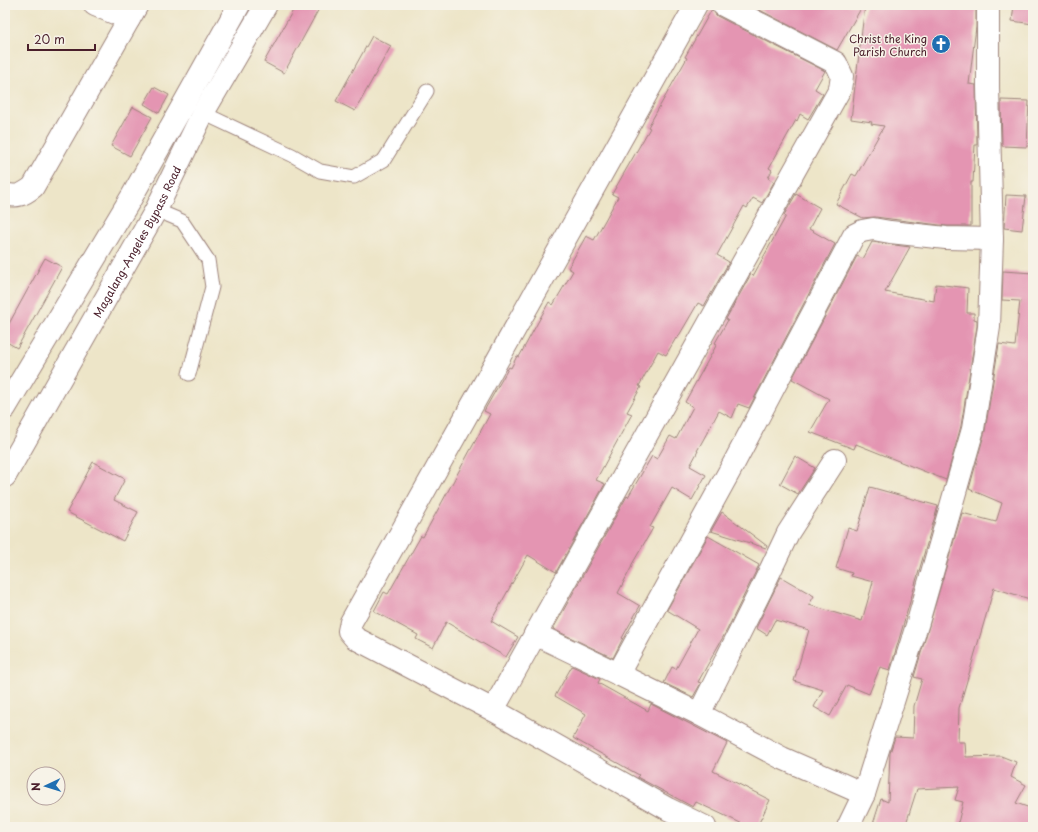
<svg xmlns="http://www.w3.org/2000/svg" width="1038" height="832" font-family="'Playpen Sans',sans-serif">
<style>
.built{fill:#f3cfe0}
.building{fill:#e495b2}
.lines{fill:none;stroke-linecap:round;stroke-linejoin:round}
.service-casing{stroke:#9c827a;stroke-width:15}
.minor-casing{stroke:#9c827a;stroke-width:24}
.tertiary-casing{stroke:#9c827a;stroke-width:24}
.service{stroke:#fff;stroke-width:13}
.minor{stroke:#fff;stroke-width:22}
.tertiary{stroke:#fff;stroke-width:22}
.labels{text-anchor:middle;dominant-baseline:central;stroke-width:3;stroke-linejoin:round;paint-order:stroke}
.poi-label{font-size:11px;fill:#4a1f2b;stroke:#f7f3e8;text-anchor:end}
.street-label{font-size:11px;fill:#4a1f2b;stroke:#f7f3e8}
</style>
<rect width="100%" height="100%" fill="#f7f3e8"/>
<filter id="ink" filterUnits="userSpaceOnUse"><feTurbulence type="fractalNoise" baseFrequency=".025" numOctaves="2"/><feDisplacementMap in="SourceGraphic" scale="8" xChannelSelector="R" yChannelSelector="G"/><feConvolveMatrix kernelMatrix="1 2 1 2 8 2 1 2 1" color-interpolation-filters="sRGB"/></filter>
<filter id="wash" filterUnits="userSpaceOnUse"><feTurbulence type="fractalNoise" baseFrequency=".012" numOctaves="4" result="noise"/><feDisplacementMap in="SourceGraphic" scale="16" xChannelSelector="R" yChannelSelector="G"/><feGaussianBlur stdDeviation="0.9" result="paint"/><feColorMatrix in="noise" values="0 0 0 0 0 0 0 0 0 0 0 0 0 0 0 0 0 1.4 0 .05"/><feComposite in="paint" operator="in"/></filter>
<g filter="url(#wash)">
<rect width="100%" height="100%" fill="#ede5c8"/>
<path class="built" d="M1033,93V188L1027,187Z"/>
<g id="blocks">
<g class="building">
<path d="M296,5H321L284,73L264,62Z"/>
<path d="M750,5H863L837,50Z"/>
<path d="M865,5H976V27L969,84L976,85L977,145H975L973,182H971V226H947L875,217L863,218L836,204L852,174L856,176L884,126L871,124L872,122L851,119Z"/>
<path d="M1014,5H1033V24L1012,21Z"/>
<path d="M712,9L717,16L825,71L815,89L823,94L808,119L800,114L797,121L796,120L769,168L772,170L768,178L774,182L762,203L753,198L747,208L744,206L717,255L729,262L704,306L698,303L677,339L676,338L666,355L658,351L639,386L641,387L627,412L632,414L596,480L605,484L556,572L528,555L491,621L518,637L506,657L446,622L433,648L416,639L418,635L374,611L384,592L388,594L421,536L423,537L490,414L484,411L509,367L511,368L517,356L519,357L549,302L553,305L573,271L568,268L586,236L594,240L618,197L612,194L650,128L648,127L687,58L685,57Z"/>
<path d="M372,36L391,46L355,111L336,101Z"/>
<path d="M154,87L169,95L159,113L144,104Z"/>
<path d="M1001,100L1029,101L1027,147L1002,146Z"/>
<path d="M133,107L152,117L130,156L111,146Z"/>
<path d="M796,194L820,208L809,229L835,244L749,408L738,404L732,418L719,411L697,451H698L690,466L706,475L692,500L672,488L650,527L653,528L631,566H632L618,593L640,606L622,638H623L613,658L553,629L627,496L628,497L652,456L657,459L670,436L676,439L693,407L685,402L717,344L715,343L728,320L726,319L751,274L753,276L786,216L784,215Z"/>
<path d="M1006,195L1026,196L1022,230L1004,228Z"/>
<path d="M872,242L910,247L885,292L934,301L936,284L968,288L967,313H974V319L977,320V326L961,426L946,480L856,444L854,449L810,432L829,399L792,379L857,256L863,259Z"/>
<path d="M45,258L62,267L17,348L5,341V331Z"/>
<path d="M1003,271L1033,273V600L994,588L959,708L958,742H965L966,757L1001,756L1016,762L1011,777L1026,785L1016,803L1033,809V815L1029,827H957L963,802L955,800L959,787L917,789L905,827H872L881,799L888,802L890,753L895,737L913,738L914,706L922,679L914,677L962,513L996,522L1002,503L969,489L985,431L999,344L1015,346L1020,301L1002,300Z"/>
<path d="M795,456L815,468L798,494L780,484Z"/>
<path d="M93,462L125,479L114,500L138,512L123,541L67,512Z"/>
<path d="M870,487L938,506L890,670L880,667L869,694L847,685L830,716L814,707L823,690L794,681L809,630L775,620L767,635L756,628L781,577L814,596L809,605L862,621L873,582L851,576L852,573L836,568L848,528L857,531Z"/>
<path d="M722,512L767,546L766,548L711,531Z"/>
<path d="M708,536L759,565L727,630L698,682L701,683L693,697L664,683L672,667L676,669L698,629L667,610Z"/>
<path d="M572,666L600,679L598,683L648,711L651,704L727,743L713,771L770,800L757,827H749L696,802L693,807L637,777L639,775L573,738L586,714L555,696Z"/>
</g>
</g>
</g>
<g filter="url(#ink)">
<use href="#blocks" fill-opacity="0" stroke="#9c827a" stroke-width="1"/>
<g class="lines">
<defs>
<g id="service">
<path d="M203,113L292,155L320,171L354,177L384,160L427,91"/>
<path d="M156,210L182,221L208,260L212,287L189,374"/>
</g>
<g id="minor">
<path d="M95,5L129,19"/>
<path d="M696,5L351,622L349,631L355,638L493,710L668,809L705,827"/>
<path d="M5,194C17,198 24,194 33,187L137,5"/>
<path d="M835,460L788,533L760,592L699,714L782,758L864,794"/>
<path d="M535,634L618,674"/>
<path d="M493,710L840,89L842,76L836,63L723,5"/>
<path d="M699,714L618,674L734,463L854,235L862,231L873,229L890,232L946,238L992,239"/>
<path d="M848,827L864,794L918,622L973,429L989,327L992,239L988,87V5"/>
</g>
<g id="tertiary">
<path d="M5,408L131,198L239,5"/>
<path id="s1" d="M5,476L156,210L203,113L266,5"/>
</g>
</defs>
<use href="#service" class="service-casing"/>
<use href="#minor" class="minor-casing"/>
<use href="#tertiary" class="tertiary-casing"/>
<use href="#service" class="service"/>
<use href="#minor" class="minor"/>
<use href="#tertiary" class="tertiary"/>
</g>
</g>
<defs>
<symbol id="church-disc" viewBox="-11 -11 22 22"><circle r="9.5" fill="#1f6fb2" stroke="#f7f3e8"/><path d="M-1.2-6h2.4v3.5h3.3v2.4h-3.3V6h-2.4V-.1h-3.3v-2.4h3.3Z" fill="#fff"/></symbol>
</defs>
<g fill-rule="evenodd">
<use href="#church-disc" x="930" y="33" width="22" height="22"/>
</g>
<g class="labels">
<g class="poi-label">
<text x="927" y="38">Christ the King<tspan x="927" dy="13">Parish Church</tspan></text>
</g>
<g class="street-label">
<text stroke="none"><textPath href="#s1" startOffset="269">Magalang-Angeles Bypass Road</textPath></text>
</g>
</g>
<rect width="1038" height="832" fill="none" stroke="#f7f3e8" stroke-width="20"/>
<g transform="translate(46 786) rotate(266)"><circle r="19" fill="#f7f3e8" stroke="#b29e9c"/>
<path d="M0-3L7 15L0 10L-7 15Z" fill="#1f6fb2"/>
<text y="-6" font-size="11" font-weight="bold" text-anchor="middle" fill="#4a1f2b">N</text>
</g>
<path d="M28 44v6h67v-6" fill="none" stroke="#4a1f2b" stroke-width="2"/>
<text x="34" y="44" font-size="12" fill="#4a1f2b" stroke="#f7f3e8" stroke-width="3" paint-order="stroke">20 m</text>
</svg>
